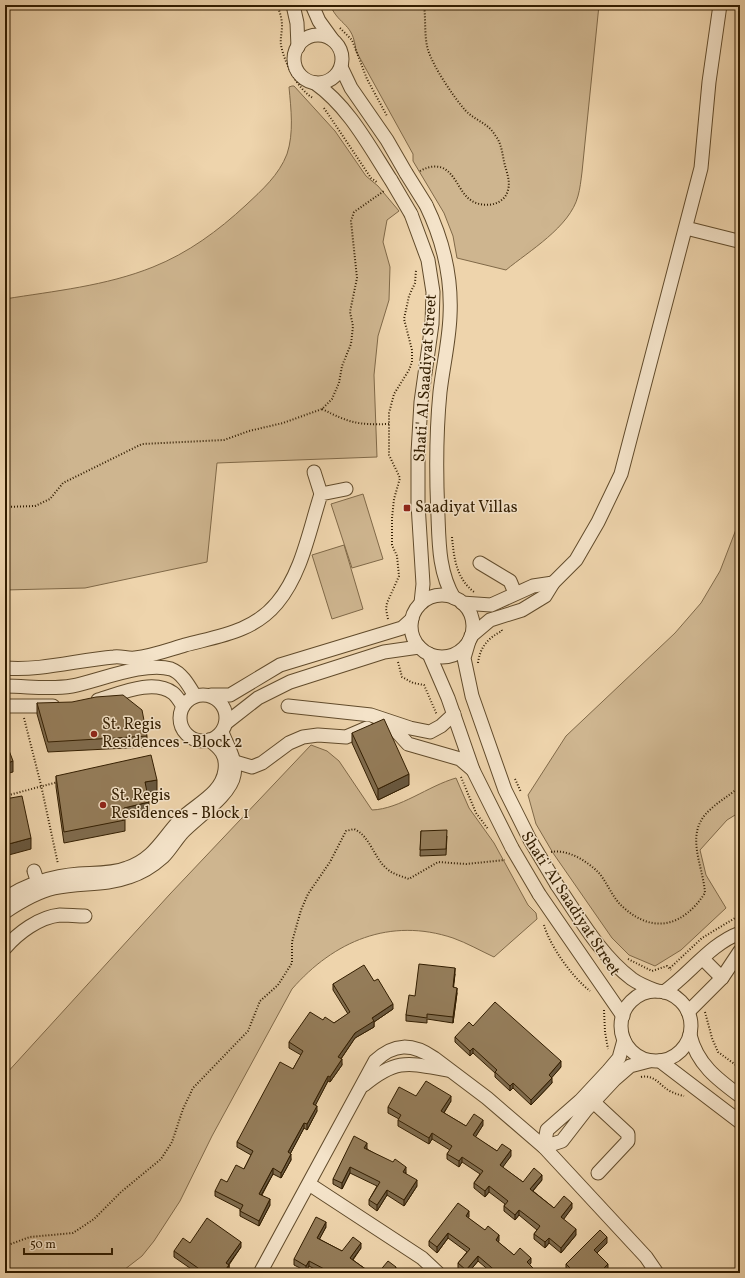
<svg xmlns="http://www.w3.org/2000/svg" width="745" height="1278" font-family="Vollkorn,serif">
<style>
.green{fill:#ceb58f;stroke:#806948}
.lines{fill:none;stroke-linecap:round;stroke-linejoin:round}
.minor-casing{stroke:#614b2b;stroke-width:15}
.path{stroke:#321d00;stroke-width:2;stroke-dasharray:1 2;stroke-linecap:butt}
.minor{stroke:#f4e3c9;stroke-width:13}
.minor-bridge-casing{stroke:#614b2b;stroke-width:15;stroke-linecap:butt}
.minor-bridge{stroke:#f4e3c9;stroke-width:13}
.wall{fill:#7f6b4d;stroke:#321d00}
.shaded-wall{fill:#68573e;stroke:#321d00}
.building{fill:#947c59;stroke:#321d00}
.poi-dot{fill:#8f2418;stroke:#f4e3c9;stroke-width:1.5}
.labels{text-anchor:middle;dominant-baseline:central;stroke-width:3;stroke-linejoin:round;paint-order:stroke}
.street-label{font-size:16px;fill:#321d00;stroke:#f4e3c9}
.poi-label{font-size:16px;fill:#321d00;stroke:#f4e3c9;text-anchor:start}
</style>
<rect width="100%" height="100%" fill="#eed4ac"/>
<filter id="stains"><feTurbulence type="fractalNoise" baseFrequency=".005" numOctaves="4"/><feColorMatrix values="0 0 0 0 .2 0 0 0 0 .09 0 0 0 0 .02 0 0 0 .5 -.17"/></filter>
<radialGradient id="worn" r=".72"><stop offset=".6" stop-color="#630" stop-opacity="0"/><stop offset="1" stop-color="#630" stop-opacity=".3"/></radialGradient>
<g class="green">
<path d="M330,5H599L582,172C581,180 580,189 578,196C570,227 529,251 506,270L457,258L453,236L444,213L413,161V154L356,51C353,22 340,27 330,5Z"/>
<path d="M292,86H294L335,131L366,176L378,186L399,211L387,220L383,242L390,267L389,300L378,336L374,375L377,457L217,463L207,562L85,588L5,590V299C54,291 106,286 153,267C188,253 218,231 246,205C262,190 279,175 287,154C294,133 291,109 289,87Z"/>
<path d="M363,494L383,559L352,568L331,504Z"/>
<path d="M740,519V812L727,820L700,850L706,875L726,908L681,950L655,966L629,955L612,938L553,853L536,824L528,795L566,736L675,633L701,603L720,571Z"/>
<path d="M344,545L363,609L332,619L312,555Z"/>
<path d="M311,745L327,751L339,761L372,810C400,809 428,786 456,778L469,808L494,843L528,905L536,913L537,919L494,957C481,951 467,943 453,938C390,917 334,941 292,989L212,1136L180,1201L154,1241L142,1256L120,1273H5V1075L170,894Z"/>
</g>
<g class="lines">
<defs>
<g id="minor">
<path d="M293,5L297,23L298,47"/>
<path d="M312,5L319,21L332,39"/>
<circle cx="318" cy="59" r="24"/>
<path d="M341,67L351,88L387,140L406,173"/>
<path d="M315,83C349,107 369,146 391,180"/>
<path d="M426,205C443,240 452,277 450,316C449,342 443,366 440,392C436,433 436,474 438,516C439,544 439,573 454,598"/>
<path d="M411,214L428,260L433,292L432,324L421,402L418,453V504L423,584L421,603"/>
<path d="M686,228L738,241"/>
<path d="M314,472L321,494"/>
<path d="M480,563L510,581L515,593"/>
<circle cx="442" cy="626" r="31"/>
<path d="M462,603L491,605L533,586L553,583"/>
<path d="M471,636L490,620L522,610L545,596L553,583L576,560L598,522L621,474L701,168L709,82L720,5"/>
<path d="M469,641L464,658L472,696L505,790L530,840"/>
<path d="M429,654L448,698L473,770L512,848"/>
<path d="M5,668C42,671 77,660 114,657C121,656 128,659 135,658C152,656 168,650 185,645C219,636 253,632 277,603C302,573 309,531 321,494L346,489"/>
<path d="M5,686C28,686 49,690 72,686C98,681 145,661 171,669C182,673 189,686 195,696"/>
<circle cx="203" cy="718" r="23"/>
<path d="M211,695H230L280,665L402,628L412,619"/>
<path d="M98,700C119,694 153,678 173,693C177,696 180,702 183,706"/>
<path d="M5,706H53"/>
<path d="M288,706L371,715L410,728L430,732L441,726L454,714"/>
<path d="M387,721L408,744L460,759L473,770"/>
<path d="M226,723L258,698L290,682L384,652L419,647"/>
<path d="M235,762L252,767L262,763L289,743L303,737L318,735L346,737L367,728"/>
<path d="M34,871L38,883"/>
<path d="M557,885C579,917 600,955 632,979C639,984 649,988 657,991"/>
<path d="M539,894L623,1016"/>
<path d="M5,899C25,884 54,876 79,874C95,873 112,874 127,868C154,859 162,839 180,820C196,804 222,794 225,770C227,755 220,748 209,740"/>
<path d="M5,912C20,902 36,892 54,888C79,882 105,886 129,877C142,873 153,866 163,857C170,850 175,841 182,833C196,818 231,795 234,775C237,760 227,746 222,732"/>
<path d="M5,948C18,933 39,917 60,915C68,915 77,916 85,916"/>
<path d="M703,959L722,978"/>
<circle cx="656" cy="1026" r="35"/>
<path d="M664,992C690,974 710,944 740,933"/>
<path d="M688,1012L722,978L740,951"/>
<path d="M690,1035C697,1064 717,1079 740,1096"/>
<path d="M624,1040L619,1058L608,1071L580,1101L547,1130L544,1147L562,1141L586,1110L615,1079L630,1066L649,1061"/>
<path d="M660,1061L740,1122"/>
<path d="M364,1085C397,1058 408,1063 448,1070"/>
<path d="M587,1096L628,1134V1141L598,1173"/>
<path d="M309,1184L422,1258L438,1273"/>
<path d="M260,1273L375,1061C394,1043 412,1043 434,1058L487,1098L544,1147L646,1257L657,1273"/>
</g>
</defs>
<use href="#minor" class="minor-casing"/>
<g class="path">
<path d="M277,5C280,12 282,19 282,26C282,33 280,39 281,45C284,62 298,90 313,98"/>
<path d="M340,28L352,40L367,79L387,116"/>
<path d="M324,108L371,178L378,183"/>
<path d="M420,171C427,167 435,165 443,168C455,174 459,190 468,198C480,209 504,207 508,190C510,183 508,176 506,169C502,157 503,145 495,135C488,123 474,120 465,110C453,96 434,68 428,50C424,36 426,20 424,5"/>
<path d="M322,409C350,423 357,425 389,424"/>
<path d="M5,507L35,506L50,499L63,483L142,444L224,440L249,431L283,423L322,409L332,399L339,383L342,366L351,344L353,326L350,312L357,278L351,221L354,212L384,191"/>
<path d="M452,537C454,558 456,578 474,592"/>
<path d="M388,619L386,609L387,603L399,576L397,556L392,545V518L394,499L400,478L389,455V413L394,394L409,370L412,362V350L404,319L409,296L415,283L416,270"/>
<path d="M398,662L402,677L413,683L424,685L437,715"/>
<path d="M478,663C480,647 488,638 502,631L501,628"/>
<path d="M24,718L41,785L58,864"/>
<path d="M461,777L476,813L488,829"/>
<path d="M515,779L521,792"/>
<path d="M5,796L58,782"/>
<path d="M551,852C568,849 587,861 599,873C608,884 613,899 624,908C655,935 684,925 705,893C703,864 683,832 711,809C720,800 731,795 740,786"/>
<path d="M544,925C550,946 572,977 590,991"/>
<path d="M628,959L652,971L667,966L671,970"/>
<path d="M670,968L702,938L740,915"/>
<path d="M604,1010L605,1032L608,1049"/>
<path d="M705,1012L712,1038L718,1052L740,1068"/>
<path d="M641,1077C656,1074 660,1087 672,1092C676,1094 680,1095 684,1096"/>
<path d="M5,1246L30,1237L73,1233L94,1219L121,1192L161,1159L172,1142L183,1109L193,1088L248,1031L260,1001L278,985L292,963V942L301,910L308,894L330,862L346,831L354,829C370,836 373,856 386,868C392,874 401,876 409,879L438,862L466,864L505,860"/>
</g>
<use href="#minor" class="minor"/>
<defs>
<g id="minor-bridge">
<path d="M406,173L426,205"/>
<path d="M391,180L411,214"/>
<path d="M530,840L557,885"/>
<path d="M512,848L539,894"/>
</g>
</defs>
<use href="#minor-bridge" class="minor-bridge-casing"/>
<use href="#minor-bridge" class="minor-bridge"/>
</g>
<g class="wall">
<path d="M37,703L147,736V747L48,752L37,714Z"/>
<path d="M352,733L409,785L378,800L352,743Z"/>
<path d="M56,776L157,791L147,793L149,812L125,819V831L64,843L56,787Z"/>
<path d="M421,831L447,836L446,855L420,856Z"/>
<path d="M455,974L453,987L457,993L453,1023L427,1019V1023L406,1021V1015L415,996Z"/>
<path d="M374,981L393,1009L374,1022V1027L355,1038L341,1059L342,1065L330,1082L328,1081L315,1105L317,1111L307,1130L304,1128L290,1154L291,1160L281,1178L273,1174L262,1195L270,1205L259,1226L240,1216V1209L215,1196V1191L244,1169L251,1155L237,1147V1142L293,1069L301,1055L289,1048V1042L323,1020L334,1023L348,1014L333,990V984Z"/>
<path d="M473,1026L561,1067L551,1078L552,1083L531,1105L513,1088L510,1091L495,1077V1073L473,1053L470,1056L455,1042V1037Z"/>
<path d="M416,1096L451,1101L444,1113L466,1126L483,1125L475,1137L497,1151L511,1156L502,1167L523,1182L542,1180L533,1191L554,1208H572L563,1219L576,1235L561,1253L549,1243L545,1248L534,1239V1234L537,1230L519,1215L515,1220L504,1211V1206L505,1204L489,1192L485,1197L474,1188V1183L480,1174L462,1162L459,1167L447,1159V1154L450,1150L432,1139L429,1144L398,1126V1120L399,1119L388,1113V1107Z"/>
<path d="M367,1148V1149L406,1172V1174L417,1186L404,1206L387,1195L377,1211L369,1205V1200L377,1186L350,1173L342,1189L333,1184V1179Z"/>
<path d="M469,1217L468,1218L499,1241L498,1242L514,1255L531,1263L529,1265L538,1273H492L478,1261L468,1273H463L458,1268V1263L467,1252L448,1238L437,1253L429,1246V1241Z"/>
<path d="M326,1227L319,1239L342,1251L361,1248L353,1260L371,1273H322L309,1266L306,1271L294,1265V1259Z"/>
<path d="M190,1243L241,1247L229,1265V1270L227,1273H197L174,1257V1251Z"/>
<path d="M607,1243L597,1253L608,1270L604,1273H570L566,1269V1264Z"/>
</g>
<g class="shaded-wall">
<path d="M13,761V772L5,774V764Z"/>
<path d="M409,774V785L378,800V789Z"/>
<path d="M157,780V791L145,793V782Z"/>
<path d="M149,802V812L124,819V808Z"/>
<path d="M31,838V849L5,856V845Z"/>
<path d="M455,968V974L453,993V987Z"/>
<path d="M457,988V993L453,1023V1017Z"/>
<path d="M393,1004V1009L374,1022V1027L355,1038L338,1063V1057L355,1033L372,1018Z"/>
<path d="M473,1048V1053L470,1056V1051Z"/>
<path d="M342,1059V1065L330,1082V1077Z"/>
<path d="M561,1061V1067L549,1081V1075Z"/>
<path d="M328,1076V1081L313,1110V1104Z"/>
<path d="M552,1078V1083L531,1105V1100Z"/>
<path d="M513,1083V1088L510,1091V1086Z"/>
<path d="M451,1096V1101L441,1117V1111Z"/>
<path d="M317,1106V1111L307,1130V1124Z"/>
<path d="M483,1120V1125L473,1141V1135Z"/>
<path d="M304,1123V1128L288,1158V1152Z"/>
<path d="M432,1133V1139L429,1144V1138Z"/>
<path d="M367,1143V1148L364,1153V1148Z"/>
<path d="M511,1150V1156L500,1171V1165Z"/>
<path d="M291,1154V1160L281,1178V1173Z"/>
<path d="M462,1157V1162L459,1167V1161Z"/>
<path d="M350,1167V1173L342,1189V1183Z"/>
<path d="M406,1167V1172L403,1177V1172Z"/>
<path d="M273,1168V1174L259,1199V1194Z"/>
<path d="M542,1175V1180L530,1194V1189Z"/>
<path d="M417,1180V1186L404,1206V1200Z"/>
<path d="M489,1186V1192L485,1197V1191Z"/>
<path d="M387,1190V1195L377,1211V1205Z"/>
<path d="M270,1199V1205L259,1226V1221Z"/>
<path d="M572,1203V1208L561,1223V1217Z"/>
<path d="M519,1210V1215L515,1220V1215Z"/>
<path d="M469,1211V1217L466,1221V1216Z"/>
<path d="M326,1222V1227L317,1244V1238Z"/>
<path d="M576,1229V1235L561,1253V1248Z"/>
<path d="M448,1233V1238L437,1253V1247Z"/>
<path d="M499,1235V1241L496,1245V1240Z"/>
<path d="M607,1237V1243L594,1256V1250Z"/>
<path d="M549,1238V1243L545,1248V1242Z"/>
<path d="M241,1242V1247L226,1268V1263Z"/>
<path d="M361,1243V1248L350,1263V1258Z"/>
<path d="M478,1256V1261L468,1273H466V1270Z"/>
<path d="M531,1258V1263L527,1268V1262Z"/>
<path d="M309,1261V1266L306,1271V1266Z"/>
<path d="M608,1264V1270L604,1273H599Z"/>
<path d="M229,1265V1270L227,1273H223Z"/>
<path d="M396,1267V1273H391Z"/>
</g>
<g class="building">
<path d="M123,695L142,710L147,736L48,742L37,703L72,702L96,697Z"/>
<path d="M384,719L409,774L378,789L352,733Z"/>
<path d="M5,740L13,761L5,764Z"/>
<path d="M151,755L157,780L145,782L149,802L124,808L125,820L64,832L56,776Z"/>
<path d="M22,796L31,838L5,845V799Z"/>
<path d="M447,830L446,849L420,850L421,831Z"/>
<path d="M419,964L455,968L453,987L457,988L453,1017L427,1014V1018L406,1015L409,995L415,996Z"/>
<path d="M364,965L374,981L378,979L393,1004L372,1018L374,1021L355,1033L338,1057L342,1059L330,1077L328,1076L313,1104L317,1106L307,1124L304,1123L288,1152L291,1154L281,1173L273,1168L259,1194L270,1199L259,1221L240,1211L243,1205L215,1191L221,1179L227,1182L236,1165L244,1169L253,1151L237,1142L280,1062L293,1069L303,1051L289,1042L310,1012L323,1020L325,1017L334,1023L350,1012L333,984Z"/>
<path d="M495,1002L561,1061L549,1075L552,1078L531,1100L513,1083L510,1086L495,1072L497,1070L473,1048L470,1051L455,1037L469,1022L473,1026Z"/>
<path d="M426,1081L451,1096L441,1111L466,1126L474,1114L483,1120L473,1135L497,1151L502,1144L511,1150L500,1165L523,1182L534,1168L542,1175L530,1189L554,1208L564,1196L572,1203L561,1217L576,1229L561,1248L549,1238L545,1242L534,1234L540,1226L519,1210L515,1215L504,1206L508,1201L489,1186L485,1191L474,1183L483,1171L462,1157L459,1161L447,1154L452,1146L432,1133L429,1138L398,1120L401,1115L388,1107L399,1087L416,1096Z"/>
<path d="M354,1136L367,1143L364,1148L393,1162L395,1159L406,1167L403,1172L417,1180L404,1200L387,1190L377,1205L369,1200L380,1182L350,1167L342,1183L333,1179Z"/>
<path d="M458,1203L469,1211L466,1216L485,1230L488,1226L499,1235L496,1240L514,1255L520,1248L531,1258L527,1262L538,1273H498L478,1256L466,1270L458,1263L470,1249L448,1233L437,1247L429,1241Z"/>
<path d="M316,1217L326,1222L317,1238L342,1251L353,1237L361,1243L350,1258L371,1273H326L328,1271L309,1261L306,1266L294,1259Z"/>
<path d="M207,1218L241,1242L226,1263L229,1265L223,1273H205L174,1251L183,1238L190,1243Z"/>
<path d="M600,1230L607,1237L594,1250L608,1264L599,1273H583L580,1270L576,1273H575L566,1264Z"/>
<path d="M388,1261L396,1267L391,1273H378Z"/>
</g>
<g class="poi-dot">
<rect x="403" y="504" width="8" height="8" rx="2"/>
<circle cx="94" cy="734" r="4"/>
<circle cx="103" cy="805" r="4"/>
</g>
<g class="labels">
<g class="street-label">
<text transform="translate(426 378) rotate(-86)">Shati' Al Saadiyat Street</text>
<text transform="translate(570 904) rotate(57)">Shati' Al Saadiyat Street</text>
</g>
<g class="poi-label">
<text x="415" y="508">Saadiyat Villas</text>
<text x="102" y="725">St. Regis<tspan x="102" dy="18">Residences - Block 2</tspan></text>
<text x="111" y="796">St. Regis<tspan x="111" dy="18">Residences - Block 1</tspan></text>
</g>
</g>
<rect width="745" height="1278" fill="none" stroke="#eed4ac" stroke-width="20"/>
<rect x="6" y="6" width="733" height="1266" fill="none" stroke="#321d00" stroke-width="2"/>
<rect x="10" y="10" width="725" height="1258" fill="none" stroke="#321d00"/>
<path d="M24 1248v6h88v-6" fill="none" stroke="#321d00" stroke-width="2"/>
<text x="30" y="1248" font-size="12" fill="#321d00" stroke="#f4e3c9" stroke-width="3" paint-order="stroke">50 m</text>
<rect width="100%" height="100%" filter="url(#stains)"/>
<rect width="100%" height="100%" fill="url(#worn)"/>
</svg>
